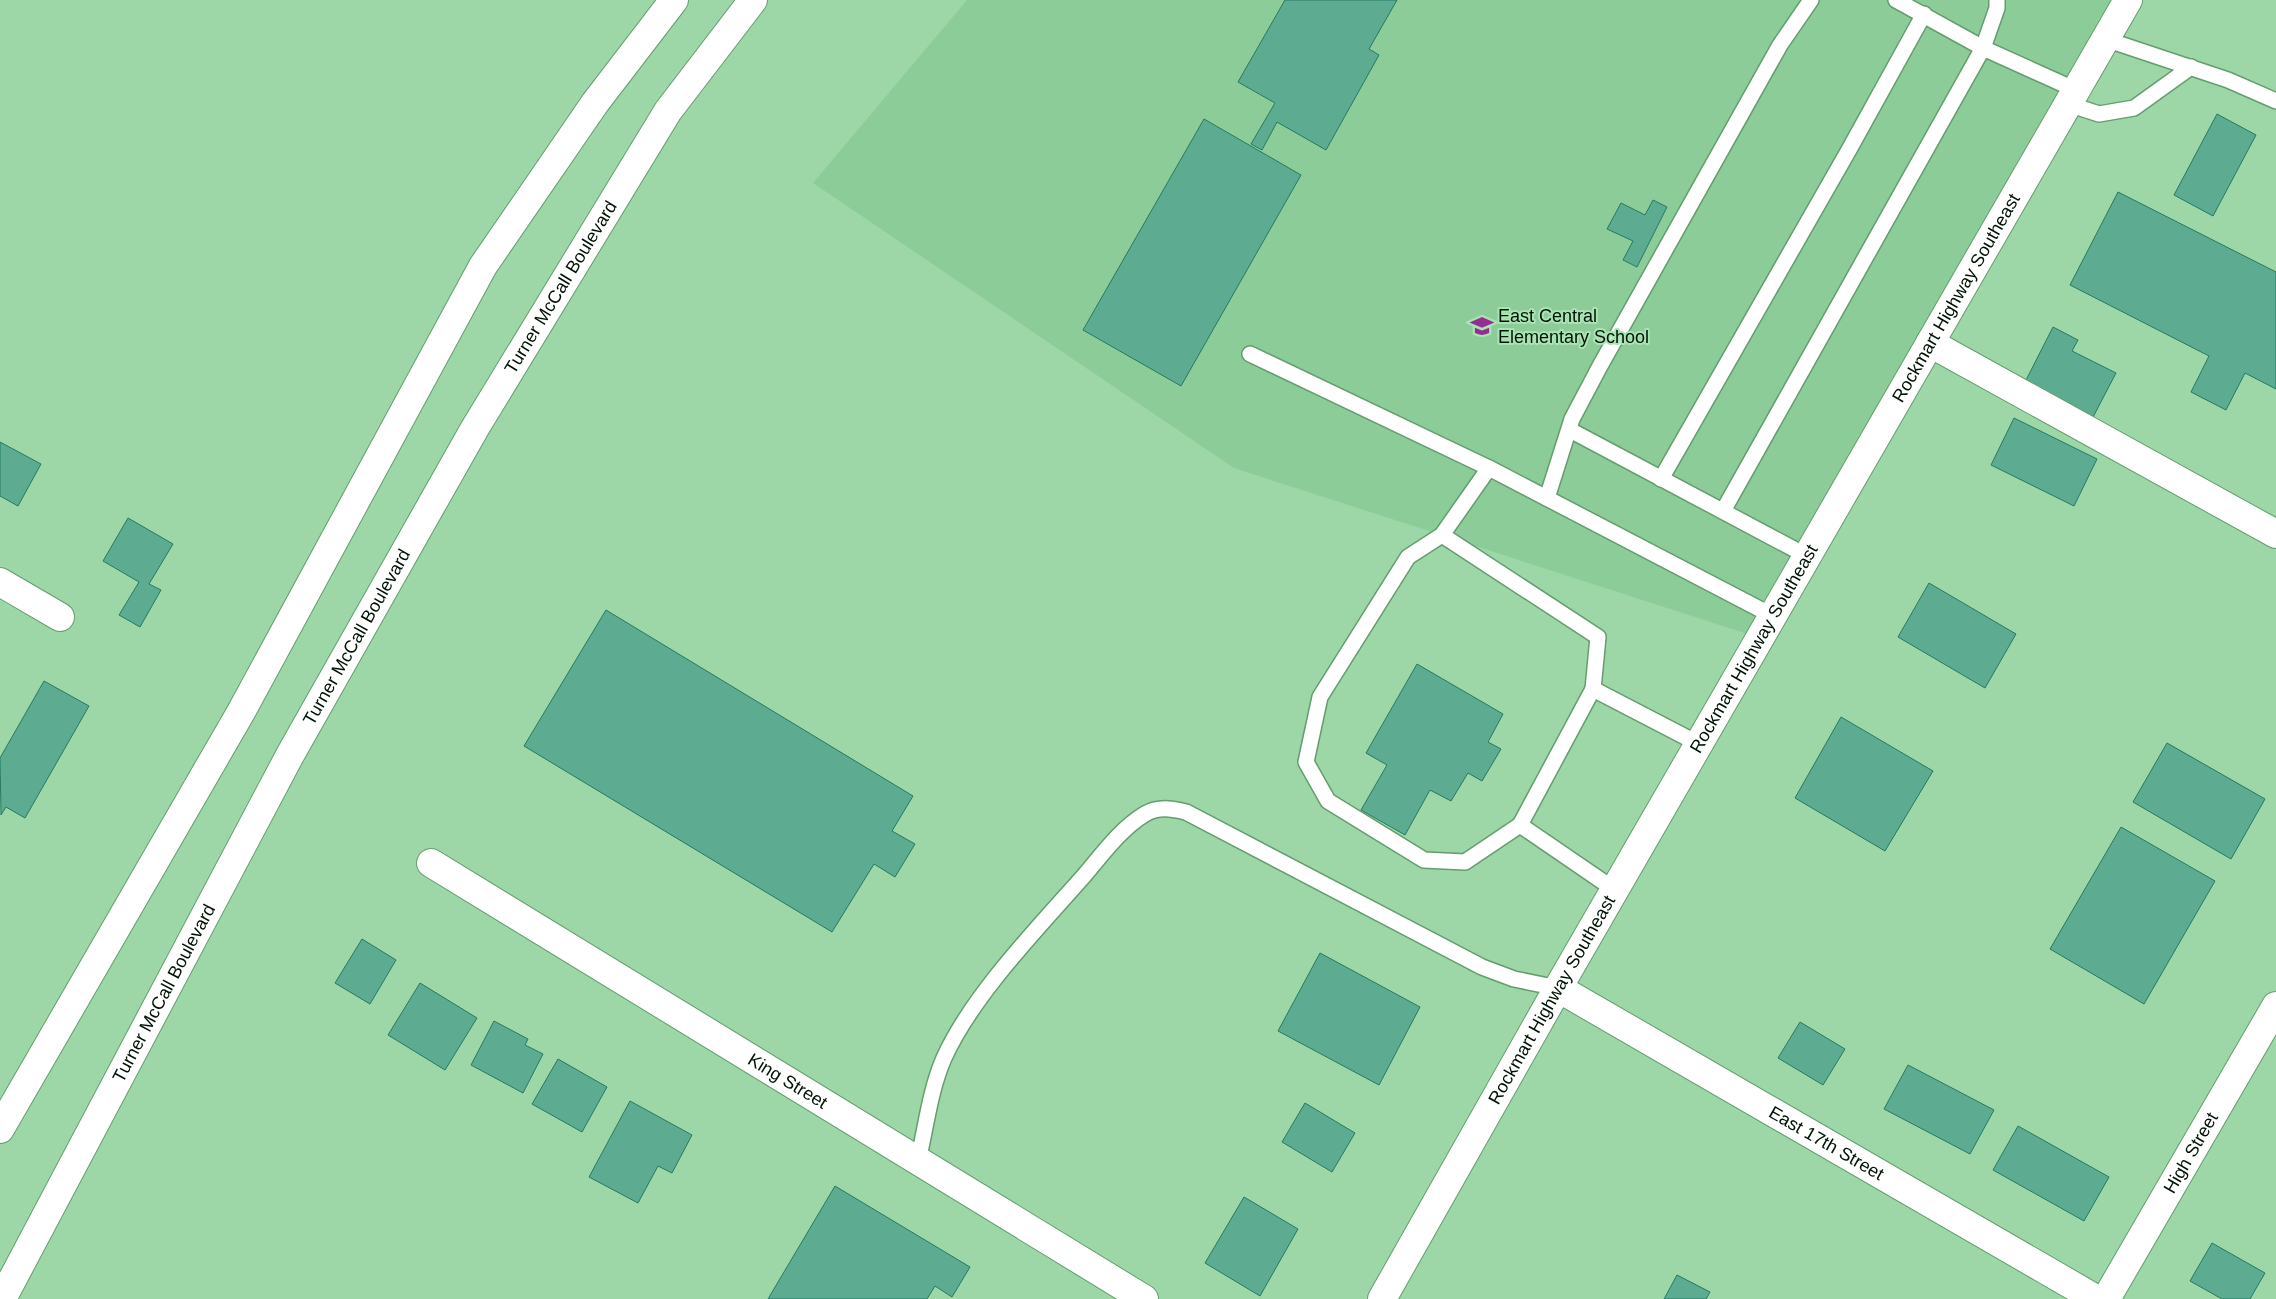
<svg xmlns="http://www.w3.org/2000/svg" width="2276" height="1299" font-family="Helvetica,sans-serif">
<style>
.built{fill:#8ccc98}
.building{fill:#5dac92;stroke:#257961}
.lines{fill:none;stroke-linecap:round;stroke-linejoin:round}
.lane-casing{stroke:#659c70;stroke-width:18}
.street-casing{stroke:#659c70;stroke-width:30}
.secondary-casing{stroke:#659c70;stroke-width:30}
.highway-casing{stroke:#659c70;stroke-width:30}
.lane{stroke:#fff;stroke-width:15}
.street{stroke:#fff;stroke-width:28}
.secondary{stroke:#fff;stroke-width:28}
.highway{stroke:#fff;stroke-width:28}
.labels{text-anchor:middle;dominant-baseline:central;stroke-width:4;stroke-linejoin:round;paint-order:stroke}
.street-label{font-size:18px;fill:#001204;stroke:#a9e4b4}
.poi-label{font-size:18px;fill:#001204;stroke:#a9e4b4;text-anchor:start}
</style>
<rect width="100%" height="100%" fill="#9dd7a7"/>
<path class="built" d="M967,0H2128L1760,638L1234,468L813,183Z"/>
<g class="building">
<path d="M1285,0H1397L1369,49L1379,55L1326,150L1277,122L1262,150L1251,144L1275,103L1238,82Z"/>
<path d="M2217,114L2256,135L2213,216L2174,195Z"/>
<path d="M1204,119L1301,175L1181,386L1083,330Z"/>
<path d="M2118,192L2276,272V389L2245,373L2226,410L2191,392L2209,356L2070,285Z"/>
<path d="M1653,200L1667,207L1637,267L1623,260L1633,241L1607,229L1621,203L1645,215Z"/>
<path d="M2053,327L2078,340L2072,351L2116,373L2091,421L2023,386Z"/>
<path d="M2014,418L2097,459L2074,506L1991,465Z"/>
<path d="M0,442L41,464L18,506L0,496Z"/>
<path d="M128,518L173,544L149,584L161,590L140,627L119,615L139,582L103,561Z"/>
<path d="M1929,583L2016,634L1985,688L1898,637Z"/>
<path d="M606,610L913,796L892,831L915,844L895,877L874,864L832,932L524,746Z"/>
<path d="M1417,664L1503,714L1488,742L1501,749L1482,781L1468,773L1451,801L1430,790L1405,835L1361,810L1387,765L1366,753Z"/>
<path d="M44,681L89,706L25,818L6,807L1,815L0,758Z"/>
<path d="M1841,717L1933,771L1885,851L1795,798Z"/>
<path d="M2167,743L2265,799L2231,859L2133,802Z"/>
<path d="M2121,827L2215,881L2144,1004L2050,949Z"/>
<path d="M362,939L396,960L370,1004L335,983Z"/>
<path d="M1320,953L1420,1007L1379,1085L1278,1031Z"/>
<path d="M420,983L477,1018L445,1070L388,1035Z"/>
<path d="M494,1021L528,1039L525,1045L543,1054L523,1093L471,1065Z"/>
<path d="M1800,1022L1845,1049L1823,1085L1778,1058Z"/>
<path d="M558,1059L607,1087L582,1132L532,1104Z"/>
<path d="M1908,1065L1994,1110L1970,1154L1884,1109Z"/>
<path d="M630,1101L692,1135L672,1173L658,1166L638,1203L589,1177Z"/>
<path d="M1305,1103L1355,1133L1332,1172L1282,1142Z"/>
<path d="M2018,1126L2109,1177L2084,1221L1993,1170Z"/>
<path d="M835,1186L970,1267L952,1297L935,1286L927,1299H768Z"/>
<path d="M1244,1197L1298,1229L1260,1296L1205,1263Z"/>
<path d="M2212,1243L2265,1273L2250,1299H2222L2190,1281Z"/>
<path d="M1677,1275L1710,1292L1706,1299H1664Z"/>
</g>
<g class="lines">
<defs>
<g id="lane">
<path d="M1896,0L1983,48L1997,8V0"/>
<path d="M2105,39L2228,80L2276,101"/>
<path d="M2068,104L2099,114L2134,108L2191,67"/>
<path d="M1250,354L1489,468L1773,616"/>
<path d="M1570,430L1807,556"/>
<path d="M1489,468L1442,535L1408,557L1320,697L1306,762L1328,801L1424,860L1465,862L1520,825"/>
<path d="M1661,479L1850,148L1924,14"/>
<path d="M1547,498L1572,419L1600,366L1780,45L1811,0"/>
<path d="M1723,511L1983,48L2076,90"/>
<path d="M1442,535L1598,637L1593,689"/>
<path d="M1615,890L1520,825L1593,689L1699,744"/>
<path d="M918,1161C926,1127 930,1090 944,1058C972,996 1036,930 1082,878C1101,856 1120,829 1145,814C1159,806 1172,809 1186,812L1482,967L1514,979L1558,988"/>
</g>
<g id="street">
<path d="M1930,343L2276,534"/>
<path d="M0,582L60,617"/>
<path id="s1" d="M431,863L1144,1299"/>
<path id="s2" d="M1558,988L2096,1299"/>
<path id="s3" d="M2106,1299L2276,1006"/>
</g>
<g id="secondary">
<path id="s4" d="M1382,1299L1558,988L2128,0"/>
</g>
<g id="highway">
<path d="M0,1129L241,712L483,266L595,103L674,0"/>
<path id="s5" d="M2,1299L290,755L475,428L668,111L753,0"/>
</g>
</defs>
<use href="#lane" class="lane-casing"/>
<use href="#street" class="street-casing"/>
<use href="#secondary" class="secondary-casing"/>
<use href="#highway" class="highway-casing"/>
<use href="#lane" class="lane"/>
<use href="#street" class="street"/>
<use href="#secondary" class="secondary"/>
<use href="#highway" class="highway"/>
</g>
<defs>
<symbol id="school-bare" viewBox="-9 -9 18 18"><path d="M0-5L7-2L0 1L-7-2ZM-4 1L0 2.5L4 1V4Q0 6-4 4Z" fill="#962e92" stroke="#a9e4b4" stroke-width="2.5" paint-order="stroke"/></symbol>
</defs>
<g fill-rule="evenodd">
<use href="#school-bare" x="1466" y="310" width="32" height="32"/>
</g>
<g class="labels">
<g class="street-label">
<text stroke="none"><textPath href="#s5" startOffset="1156">Turner McCall Boulevard</textPath></text>
<text stroke="none"><textPath href="#s4" startOffset="1154">Rockmart Highway Southeast</textPath></text>
<text stroke="none"><textPath href="#s5" startOffset="751">Turner McCall Boulevard</textPath></text>
<text stroke="none"><textPath href="#s4" startOffset="749">Rockmart Highway Southeast</textPath></text>
<text stroke="none"><textPath href="#s5" startOffset="346">Turner McCall Boulevard</textPath></text>
<text stroke="none"><textPath href="#s4" startOffset="344">Rockmart Highway Southeast</textPath></text>
<text stroke="none"><textPath href="#s1" startOffset="418">King Street</textPath></text>
<text stroke="none"><textPath href="#s2" startOffset="310">East 17th Street</textPath></text>
<text stroke="none"><textPath href="#s3" startOffset="169">High Street</textPath></text>
</g>
<g class="poi-label">
<text x="1498" y="316">East Central<tspan x="1498" dy="21">Elementary School</tspan></text>
</g>
</g>
</svg>
